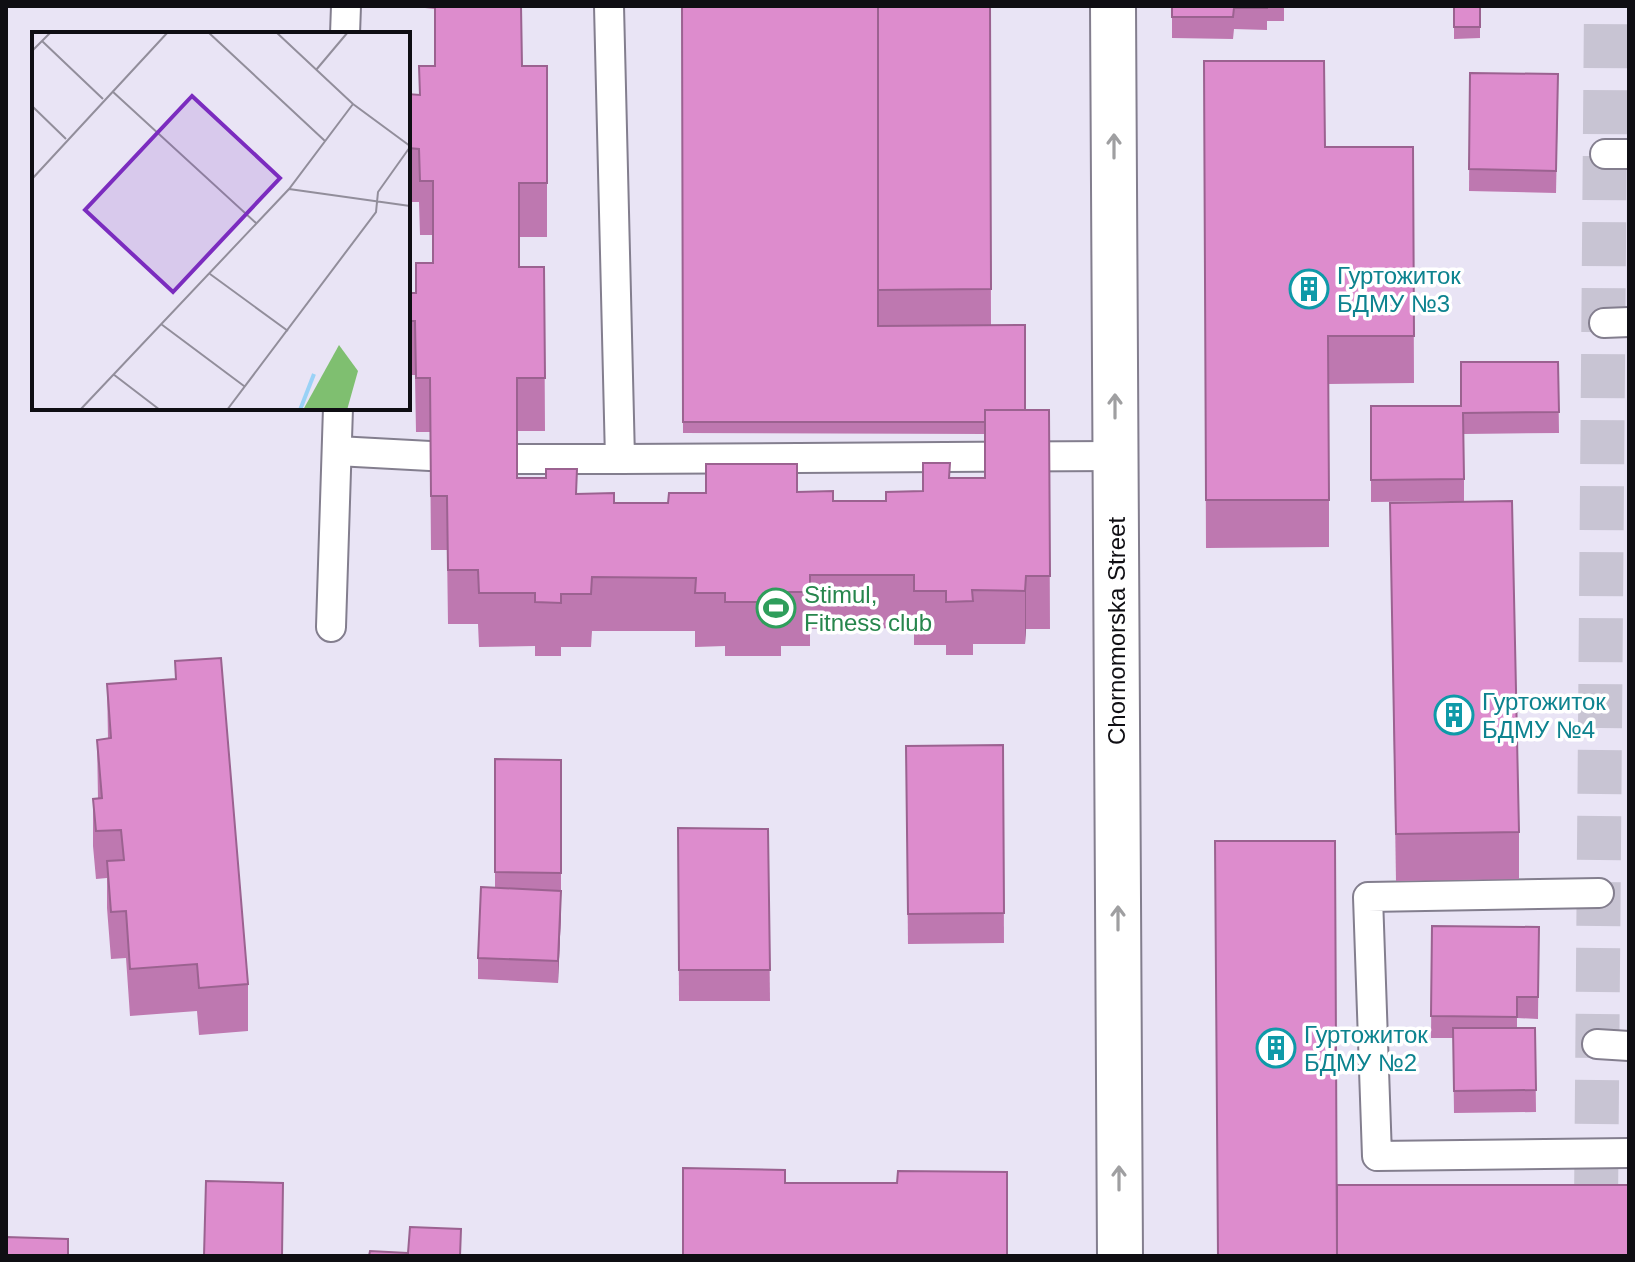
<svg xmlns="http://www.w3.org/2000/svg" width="1635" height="1262" font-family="Helvetica,sans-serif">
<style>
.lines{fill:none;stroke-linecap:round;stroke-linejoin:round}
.street-tunnel{stroke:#c8c4d3;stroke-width:44;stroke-dasharray:44 22;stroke-linecap:butt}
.lane-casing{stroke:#837e8e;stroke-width:32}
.street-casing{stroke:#837e8e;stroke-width:48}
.lane{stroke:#fff;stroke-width:28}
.street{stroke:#fff;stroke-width:44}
.wall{fill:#be78b0}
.shaded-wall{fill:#9b6290}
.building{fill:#dd8ccd;stroke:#9b6290;stroke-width:2}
.oneway{stroke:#9f9fa1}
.labels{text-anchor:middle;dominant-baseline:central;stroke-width:7;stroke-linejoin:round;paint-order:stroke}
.culture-label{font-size:24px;fill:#0d838f;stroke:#fff;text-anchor:start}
.leisure-label{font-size:24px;fill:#27864d;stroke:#fff;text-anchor:start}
.street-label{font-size:24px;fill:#0f0e13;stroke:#fff}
.inset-river{fill:none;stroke:#9ad2f6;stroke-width:4}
.inset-road{fill:none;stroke:#928e9b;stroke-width:2}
.view{fill:#7b2cbf;fill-opacity:0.15;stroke:#7b2cbf;stroke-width:4}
.inset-edge{fill:none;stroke:#0f0e13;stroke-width:4}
</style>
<rect width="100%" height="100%" fill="#e9e4f5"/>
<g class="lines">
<path class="street-tunnel" d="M1598,1256L1596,1207L1606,6"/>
<defs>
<g id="lane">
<path d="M609,6L620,459L1115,456"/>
<path d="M345,34L346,6"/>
<path d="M1605,154H1629"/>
<path d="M1604,323L1629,322"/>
<path d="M337,451L430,456"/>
<path d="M517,459H620"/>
<path d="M331,627L338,408"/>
<path d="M1599,893L1368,897L1377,1156L1629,1153"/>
<path d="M1597,1044L1629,1046"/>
</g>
<path id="street" d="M1113,6L1120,1256"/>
</defs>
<use href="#lane" class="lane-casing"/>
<use href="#street" class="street-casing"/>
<use href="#lane" class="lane"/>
<use href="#street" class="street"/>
</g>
<g class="wall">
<path d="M425,6H551V8H521L522,66H547V237H519V267H544L545,431H517V478L614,503H668L797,492L833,501H886L923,491L950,478H985V434L683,433L682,6H990L991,325L1025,410H1049L1050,629H1026L1025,644H973V655H946V645H914V628L810,629V646H781V656H725V646L695,647V631H592L591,647H561V656H535V646L479,647L478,624H448L447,550H431L430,432H416L415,375H408V293H416L433,263V235H420L419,202H408V94L419,95L435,66V9L425,8Z"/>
<path d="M1172,6H1284V21H1267V30L1234,29L1233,39L1172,38Z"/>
<path d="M1454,6L1480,27V38L1454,39Z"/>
<path d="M1204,61L1325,147H1413L1414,383L1329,384V547L1206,548Z"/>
<path d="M1470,73L1558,96L1556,193L1469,191Z"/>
<path d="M1558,362L1559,433L1464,434V501L1371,502V406H1461Z"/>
<path d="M1390,503L1519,832V879L1396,881Z"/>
<path d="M175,661L248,984V1031L199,1035L197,1011L130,1016L126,958L111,959L107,908V878L96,879L93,846V799L98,798L97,740L108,739L107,684L175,679Z"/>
<path d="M1003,745L1004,943L908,944L906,746Z"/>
<path d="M495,759L561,760V913L558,983L478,979V958L495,888Z"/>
<path d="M678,828L768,829L770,1001H679Z"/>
<path d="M1432,926L1539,927L1538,1019L1517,1018V1028H1535L1536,1112L1454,1113L1453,1038H1431Z"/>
</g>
<g class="shaded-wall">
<path d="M1026,576V629L1025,644V591Z"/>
<path d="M561,891V913L558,983V961Z"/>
</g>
<g class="building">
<path d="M435,6H521L522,66H547V183H519V267H544L545,378H517V478H546V469H577L576,494L614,493V503H668L669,493H706V464H797V492L833,491V501H886V492L923,491V463H950L949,478H985V410H1049L1050,576H1026L1025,591L972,590L973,601L946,602V591H914V575H810V592H781V602H725V593H695L696,578L592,577L591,594H561V603L535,602V593H479L478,570H448L447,496H431L430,378H416L415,321H408V293H416V263H433V181H420L419,149L408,148V94L420,95L419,66H435Z"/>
<path d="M682,6H878V326L1025,325V410H985V422H683Z"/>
<path d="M878,6H990L991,289L878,290Z"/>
<path d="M1172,6H1267V8H1234L1233,17H1172Z"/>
<rect x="1454" y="6" width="26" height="21"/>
<path d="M1204,61H1324L1325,147H1413L1414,336H1328L1329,500H1206Z"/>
<path d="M1470,73L1558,74L1556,171L1469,169Z"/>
<path d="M1461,362H1558L1559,412L1463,413L1464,479L1371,480V406H1461Z"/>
<path d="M1512,501L1519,832L1396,834L1390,503Z"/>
<path d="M221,658L248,984L199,988L197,964L130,969L126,911L111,912L107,861L124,860L121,830L96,831L93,799L102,798L97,740L111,738L107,684L176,679L175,661Z"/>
<path d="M1003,745L1004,913L908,914L906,746Z"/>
<path d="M495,759L561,760V873L495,872Z"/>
<path d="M678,828L768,829L770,970H679Z"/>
<path d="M1215,841H1335L1337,1256H1218Z"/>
<path d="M481,887L561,891L558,961L478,958Z"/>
<path d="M1432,926L1539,927L1538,997H1517V1017L1431,1016Z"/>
<path d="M1453,1028H1535L1536,1090L1454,1091Z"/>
<path d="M683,1168L785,1170V1183H897L898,1171L1007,1172V1256H683Z"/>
<path d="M206,1181L283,1183L282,1256H204Z"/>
<rect x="1337" y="1185" width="292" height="71"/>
<path d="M410,1227L461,1229L460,1256H369L370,1251L408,1253Z"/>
<path d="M6,1237L68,1239V1256H6Z"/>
</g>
<defs><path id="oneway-shaft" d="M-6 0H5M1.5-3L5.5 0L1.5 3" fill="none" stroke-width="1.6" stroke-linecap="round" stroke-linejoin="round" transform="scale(2)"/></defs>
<g class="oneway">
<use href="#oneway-shaft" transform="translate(1114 146) rotate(-90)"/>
<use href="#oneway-shaft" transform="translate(1115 406) rotate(-90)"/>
<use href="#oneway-shaft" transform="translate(1118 918) rotate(-90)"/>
<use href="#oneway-shaft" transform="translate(1119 1178) rotate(-90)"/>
</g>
<defs>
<symbol id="building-ring" viewBox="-11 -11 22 22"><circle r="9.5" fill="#fff" stroke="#0f9aa8" stroke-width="1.5"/><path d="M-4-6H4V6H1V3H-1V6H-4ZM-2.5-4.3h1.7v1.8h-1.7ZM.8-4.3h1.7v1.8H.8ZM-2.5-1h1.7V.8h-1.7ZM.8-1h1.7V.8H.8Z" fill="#0f9aa8"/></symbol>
<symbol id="stadium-ring" viewBox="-11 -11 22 22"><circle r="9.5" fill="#fff" stroke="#2e9e5b" stroke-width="1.5"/><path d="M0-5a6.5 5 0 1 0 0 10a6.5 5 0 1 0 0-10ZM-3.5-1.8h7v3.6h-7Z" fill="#2e9e5b"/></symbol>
</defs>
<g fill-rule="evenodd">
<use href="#building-ring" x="1287" y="267" width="44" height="44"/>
<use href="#stadium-ring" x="754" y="586" width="44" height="44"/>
<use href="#building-ring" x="1432" y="693" width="44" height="44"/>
<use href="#building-ring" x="1254" y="1026" width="44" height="44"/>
</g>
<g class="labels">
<g class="culture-label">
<text x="1337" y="275">Гуртожиток<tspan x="1337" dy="28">БДМУ №3</tspan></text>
<text x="1482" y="701">Гуртожиток<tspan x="1482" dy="28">БДМУ №4</tspan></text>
<text x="1304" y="1034">Гуртожиток<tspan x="1304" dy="28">БДМУ №2</tspan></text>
</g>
<g class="leisure-label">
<text x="804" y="594">Stimul,<tspan x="804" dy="28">Fitness club</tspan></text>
</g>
<g class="street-label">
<text transform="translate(1116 631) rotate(-90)">Chornomorska Street</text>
</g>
</g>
<g transform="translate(32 32)">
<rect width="378" height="378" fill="#e9e4f5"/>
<path d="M307,313L326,339L315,378H271Z" fill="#7fbf70"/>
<path class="inset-river" d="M268,378L282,342"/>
<path class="inset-road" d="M176,0L293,109M244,0L321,72L378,114M10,9L71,67M0,19L19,0M284,38L316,0M80,59L224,191M0,74L34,107M0,147L136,0M257,157L378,174M178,242L256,299M129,292L212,354M81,342L128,378M48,378L257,157L321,72M195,378L344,180L346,160L378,115"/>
<path class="view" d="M160,64L248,146L141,260L53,178Z"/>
<rect width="378" height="378" class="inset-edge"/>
</g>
<rect width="1635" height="1262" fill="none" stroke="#0f0e13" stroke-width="16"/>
</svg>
